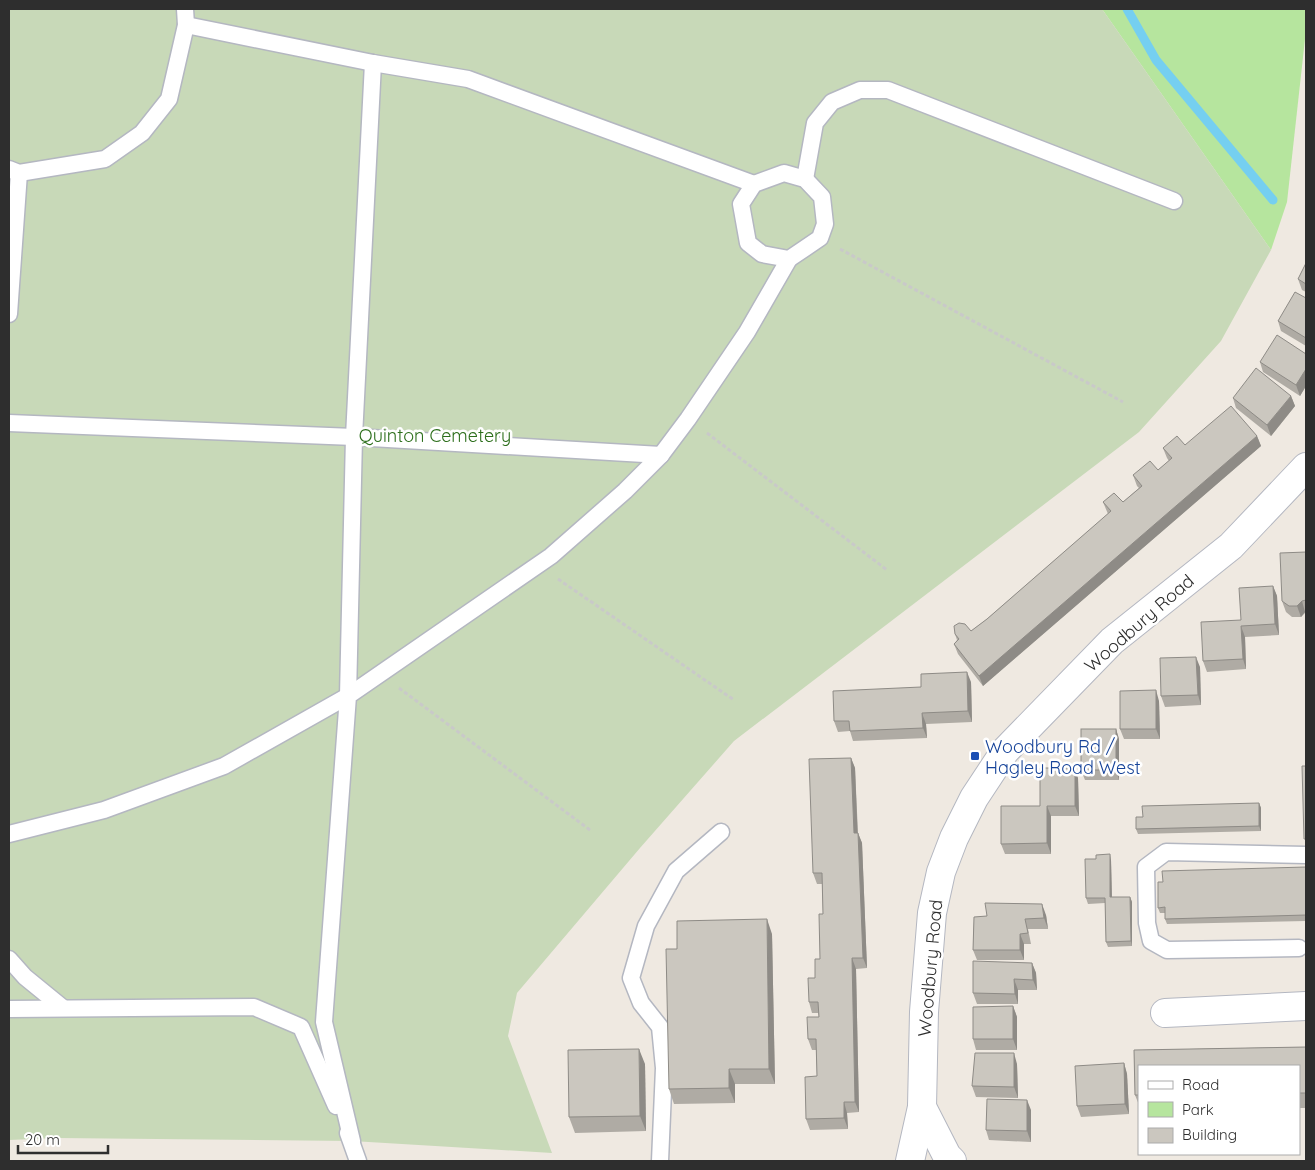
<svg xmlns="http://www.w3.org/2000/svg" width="1315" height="1170" font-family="Quicksand,sans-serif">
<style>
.green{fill:#b6e59e}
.cemetery{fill:#c8d9b8}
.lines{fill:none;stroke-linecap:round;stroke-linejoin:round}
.stream{stroke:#75cff0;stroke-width:9}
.service-casing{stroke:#b4b7c1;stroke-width:19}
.minor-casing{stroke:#b4b7c1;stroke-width:30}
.tertiary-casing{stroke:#b4b7c1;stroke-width:30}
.path{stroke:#c9c9c9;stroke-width:3;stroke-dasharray:4 2.5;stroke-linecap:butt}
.service{stroke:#fff;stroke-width:16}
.minor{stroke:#fff;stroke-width:28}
.tertiary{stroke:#fff;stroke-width:28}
.wall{fill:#afaba4}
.shaded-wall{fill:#8e8b86}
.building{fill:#cbc7bf;stroke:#8e8b86}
.transit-dot{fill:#1a4fb4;stroke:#fff;stroke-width:2}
.labels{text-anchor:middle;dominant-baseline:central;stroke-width:5;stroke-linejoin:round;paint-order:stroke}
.park-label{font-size:18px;fill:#2c6e1b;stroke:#fff}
.street-label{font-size:18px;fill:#2e2e2e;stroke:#fff}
.transit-label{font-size:18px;fill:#164399;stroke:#fff;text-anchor:start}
</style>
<rect width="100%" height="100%" fill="#efe9e1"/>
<path class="green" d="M1102,9H1306V30L1287,202L1271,250Z"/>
<path class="cemetery" d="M9,9H1102L1271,250L1221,341L1139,432L734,741L640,848L517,993L508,1036L552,1153L352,1141L58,1138L9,1140Z"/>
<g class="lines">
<path class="stream" d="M1127,9L1156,60L1273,200"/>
<defs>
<g id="service">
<path d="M186,25L373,63L468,79L754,184"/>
<path d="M9,169L19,173L105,159L142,133L169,99L186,25L185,9"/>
<path d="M784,173L805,179L822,197L825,224L820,238L789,259L762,254L748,243L741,204L754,184Z"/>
<path d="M805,179L815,123L832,102L860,90H888L1174,201"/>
<path d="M9,314L19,173"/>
<path d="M9,423L354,437L661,455"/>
<path d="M9,834L104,810L224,766L348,696L354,437L373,63"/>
<path d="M1299,948L1167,950L1151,941L1147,923L1146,867L1166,852L1306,855"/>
<path d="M9,959L25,977L63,1008"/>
<path d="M9,1009L254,1007L301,1027L336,1106"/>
<path d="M348,1133L358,1161"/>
<path d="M352,1141L324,1022L348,696L551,556L625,491L661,455L688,419L747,332L789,259"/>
<path d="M660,1161L664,1068L660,1027L641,1003L631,978L646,926L676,871L721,832"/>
</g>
<path id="minor" d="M1165,1013L1306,1006"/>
<g id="tertiary">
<path d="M922,1107L947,1156L952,1161"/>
<path d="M910,1161L922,1107L924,1012L932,913L941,872L954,838L974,798L1005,751L1112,641L1231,546L1306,467"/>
</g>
</defs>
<use href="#service" class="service-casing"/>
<use href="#minor" class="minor-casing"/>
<use href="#tertiary" class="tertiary-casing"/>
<g class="path">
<path d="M840,249L1123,402"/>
<path d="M707,433L887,570"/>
<path d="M558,579L734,700"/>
<path d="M399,688L590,830"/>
</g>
<use href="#service" class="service"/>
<use href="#minor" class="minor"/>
<use href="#tertiary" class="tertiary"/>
</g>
<g class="wall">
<path d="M1306,263V292L1302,290L1298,279Z"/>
<path d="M1306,298V346L1281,331L1278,321Z"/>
<path d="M1306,354V386L1300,396L1263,372L1260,362Z"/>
<path d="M1291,396L1295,406L1271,436L1236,408L1233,398Z"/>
<path d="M1257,436L1261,446L983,686L958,654L954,644L957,640L955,634L971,631L987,619L1108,514L1103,502H1123L1139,488L1137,486L1133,475L1158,470L1169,461L1167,458L1163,448Z"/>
<path d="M1306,552V612L1301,617H1292L1286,612L1282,601Z"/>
<path d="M1273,586L1277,596L1279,635L1245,637L1246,669L1207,672L1203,661Z"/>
<path d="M1200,667L1201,705L1165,707L1161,696Z"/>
<path d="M971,682L972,722L926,724L927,738L853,741L850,731L838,732L834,721L921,687Z"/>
<path d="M1159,701L1160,739H1124L1120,729Z"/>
<path d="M1116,729L1119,739V780H1085L1081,770Z"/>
<path d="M851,758L855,768L858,833L862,843L867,968L856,969L859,1112L847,1113L848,1129L810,1130L806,1119L817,1076L816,1050H812L808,1039L819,1017L818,1013H812L809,1002L820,959L823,914L822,884H817L813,873Z"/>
<path d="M1078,778L1079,816H1051V854H1005L1001,844L1040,806Z"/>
<path d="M1259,803L1261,808V831L1138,834L1136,829L1143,817Z"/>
<path d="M1111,860L1112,897H1130L1132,902V946L1108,947L1106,942L1105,903L1088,904L1086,898Z"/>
<path d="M1306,867V921L1167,924L1165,919V913H1160L1158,908Z"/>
<path d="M1046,915L1048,929H1028L1031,944H1024V960H977L973,950L974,917Z"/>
<path d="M772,934L775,1084H735V1103L674,1104L669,1089L677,949Z"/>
<path d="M1032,963L1036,973L1037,990H1018V1004H977L973,993Z"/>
<path d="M1013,1006L1017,1017V1050H976L973,1039Z"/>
<path d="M1306,1047V1108H1299V1066H1139V1105L1135,1095L1134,1050Z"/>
<path d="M1124,1063L1127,1074L1129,1114L1081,1117L1077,1106Z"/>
<path d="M645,1064L646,1131L575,1133L569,1117Z"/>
<path d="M1017,1064L1018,1098L976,1097L972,1086Z"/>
<path d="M1031,1110V1142L989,1140L986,1130Z"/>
</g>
<g class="shaded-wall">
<path d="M1306,369V386L1300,396L1296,385Z"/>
<path d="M1291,396L1295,406L1271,436L1267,425Z"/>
<path d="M1257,436L1261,446L983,686L979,676Z"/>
<path d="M1273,586L1277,596L1279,635L1275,624Z"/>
<path d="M1302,601L1305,612L1301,617L1297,606Z"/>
<path d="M1241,626L1245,637L1246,669L1243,659Z"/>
<path d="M1196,657L1200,667L1201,705L1198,695Z"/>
<path d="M967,672L971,682L972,722L968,711Z"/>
<path d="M1156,690L1159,701L1160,739L1156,729Z"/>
<path d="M922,713L926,724L927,738L923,728Z"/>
<path d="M1116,729L1119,739V780L1116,770Z"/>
<path d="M851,758L855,768L858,844L854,833Z"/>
<path d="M1075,768L1078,778L1079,816L1075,806Z"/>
<path d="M1259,803L1261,808V831L1259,826Z"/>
<path d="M1047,806L1051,816V854L1047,843Z"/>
<path d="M858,833L862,843L867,968L863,958Z"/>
<path d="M1110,854L1111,860L1112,903L1110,897Z"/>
<path d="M1130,897L1132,902V946L1131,941Z"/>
<path d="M1042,904L1046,915L1048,929L1044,918Z"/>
<path d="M767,919L772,934L775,1084L769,1069Z"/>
<path d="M1020,934L1024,944V960L1020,950Z"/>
<path d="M852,958L856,969L859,1112L855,1102Z"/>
<path d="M1032,963L1036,973L1037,990L1033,980Z"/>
<path d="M1014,979L1018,990V1004L1015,994Z"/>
<path d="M1013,1006L1017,1017V1050L1013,1039Z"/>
<path d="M639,1049L645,1064L646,1131L640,1116Z"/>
<path d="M1014,1053L1017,1064L1018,1098L1014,1087Z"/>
<path d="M1124,1063L1127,1074L1129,1114L1125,1104Z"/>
<path d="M729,1069L735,1084V1103L729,1088Z"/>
<path d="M1027,1100L1031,1110V1142L1027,1131Z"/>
<path d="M844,1102L847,1113L848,1129L844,1118Z"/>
</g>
<g class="building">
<path d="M1306,263V284L1298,279Z"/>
<path d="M1295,292L1306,298V338L1278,321Z"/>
<path d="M1277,335L1306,354V369L1296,385L1260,362Z"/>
<path d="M1256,368L1291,396L1267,425L1233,398Z"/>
<path d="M1231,406L1257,436L979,676L954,644L959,639L955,634L954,626L959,623L965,624L971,631L987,619L1111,511L1103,502L1114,493L1123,502L1142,486L1133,475L1150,461L1158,470L1172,458L1163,448L1177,436L1185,445Z"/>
<path d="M1306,552V600L1302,601L1297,606H1289L1282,601L1280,553Z"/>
<path d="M1273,586L1275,624L1241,626L1243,659L1203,661L1201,622L1241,620L1239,588Z"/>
<path d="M1196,657L1198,695L1161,696L1160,658Z"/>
<path d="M967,672L968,711L922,713L923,728L850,731L849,721H834L833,691L921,687V674Z"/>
<path d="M1156,690V729H1120V691Z"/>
<rect x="1081" y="729" width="35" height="41"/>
<path d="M851,758L854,833H858L863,958H852L855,1102H844V1118L806,1119L805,1077L817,1076L816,1039H808L807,1017H819L818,1002H809L808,978H815V959H820L819,914H823L822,873H813L809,759Z"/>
<path d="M1302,766H1306V839H1304Z"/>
<path d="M1040,768H1075V806H1047V843L1001,844V806H1040Z"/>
<path d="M1259,803V826L1136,829V817H1143L1142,806Z"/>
<path d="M1110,854V897H1130L1131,941L1106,942L1105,898H1086L1085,859H1096V855Z"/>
<path d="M1306,867V915L1165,919V907L1158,908V882H1163L1162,871Z"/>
<path d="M985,903L1042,904L1044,918L1025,919L1028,933L1020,934V950H973L974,917L987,916Z"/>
<path d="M767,919L769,1069H729V1088L669,1089L666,949H677V921Z"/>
<path d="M973,961L1032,963L1033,980L1014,979L1015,994L973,993Z"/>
<path d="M1013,1006V1039H973V1007Z"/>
<path d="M1306,1047V1093H1299V1066H1139V1095H1135L1134,1050Z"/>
<path d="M639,1049L640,1116L569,1117L568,1050Z"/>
<path d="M975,1053H1014V1087L972,1086Z"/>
<path d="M1124,1063L1125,1104L1077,1106L1075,1066Z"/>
<path d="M987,1099L1027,1100V1131L986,1130Z"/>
</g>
<rect class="transit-dot" x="970" y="751" width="10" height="10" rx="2.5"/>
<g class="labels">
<g class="park-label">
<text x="435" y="435">Quinton Cemetery</text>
</g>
<g class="street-label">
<text transform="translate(1139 623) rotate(-41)">Woodbury Road</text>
<text transform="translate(930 968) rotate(-85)">Woodbury Road</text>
</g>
<g class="transit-label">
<text x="985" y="746">Woodbury Rd /<tspan x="985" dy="21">Hagley Road West</tspan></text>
</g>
</g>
<rect width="1315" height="1170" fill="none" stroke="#2e2e2e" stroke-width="20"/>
<rect x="1138" y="1065" width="162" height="90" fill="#ffffff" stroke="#ababab"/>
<rect x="1148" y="1081" width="25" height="8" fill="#ffffff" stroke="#ababab"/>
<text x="1182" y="1090" font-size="15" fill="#2e2e2e">Road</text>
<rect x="1148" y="1102" width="25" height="15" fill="#b6e59e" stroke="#ababab"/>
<text x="1182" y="1115" font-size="15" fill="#2e2e2e">Park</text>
<rect x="1148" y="1128" width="25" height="15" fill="#cbc7bf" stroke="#ababab"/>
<text x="1182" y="1140" font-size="15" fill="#2e2e2e">Building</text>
<path d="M18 1145v8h90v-8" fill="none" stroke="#2e2e2e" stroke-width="2.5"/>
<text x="25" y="1145" font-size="15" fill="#2e2e2e" stroke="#ffffff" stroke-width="4" paint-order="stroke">20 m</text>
</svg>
